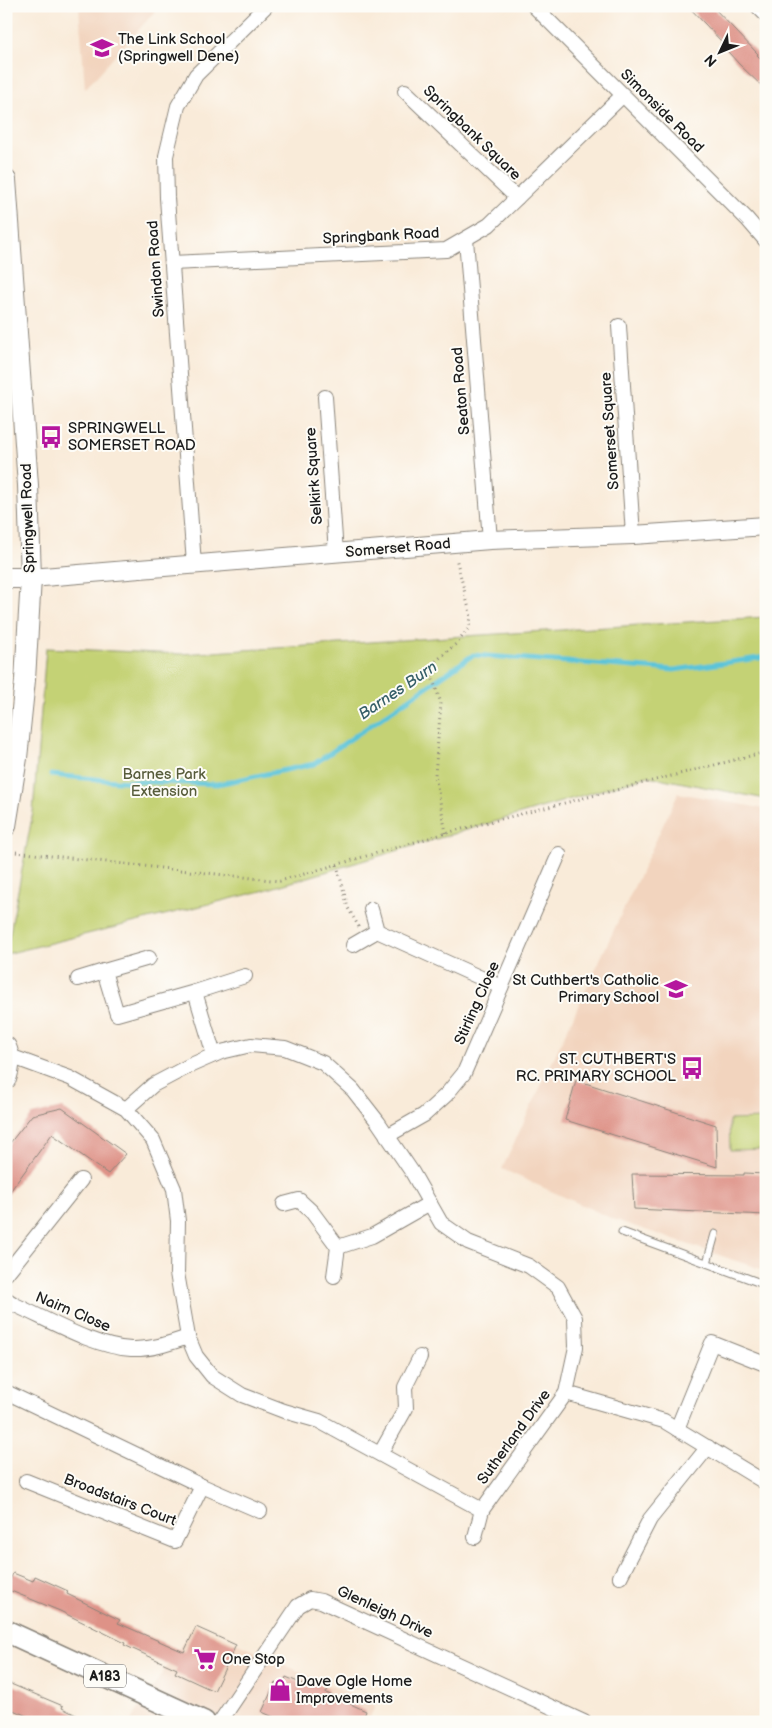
<svg xmlns="http://www.w3.org/2000/svg" width="772" height="1728" font-family="'Balsamiq Sans',sans-serif">
<style>
.built{fill:#f2d4be}
.green{fill:#c4d274;stroke:#707748}
.lines{fill:none;stroke-linecap:round;stroke-linejoin:round}
.stream{stroke:#5cc4d9;stroke-width:5}
.building{fill:#de9287}
.service-casing{stroke:#8a847a;stroke-width:9}
.minor-casing{stroke:#8a847a;stroke-width:16}
.tertiary-casing{stroke:#8a847a;stroke-width:20}
.secondary-casing{stroke:#8a847a;stroke-width:22}
.primary-casing{stroke:#8a847a;stroke-width:24}
.path{stroke:#8a847a;stroke-width:3;stroke-dasharray:1 4;stroke-linecap:butt}
.service{stroke:#fff;stroke-width:7}
.minor{stroke:#fff;stroke-width:14}
.tertiary{stroke:#fff;stroke-width:18}
.secondary{stroke:#fff;stroke-width:20}
.primary{stroke:#fff;stroke-width:21}
.labels{text-anchor:middle;dominant-baseline:central;stroke-width:4;stroke-linejoin:round;paint-order:stroke}
.shield{fill:#fdfcf7;stroke:#605f5e;stroke-width:1}
.shield-label{font-size:14px;font-weight:bold;fill:#1c1c1c}
.poi-label{font-size:15px;fill:#1c1c1c;stroke:#fdfcf7;text-anchor:start}
.street-label{font-size:15px;fill:#1c1c1c;stroke:#fdfcf7}
.park-label{font-size:15px;fill:#575c3b;stroke:#fdfcf7}
.water-label{font-size:16px;font-style:italic;fill:#365f68;stroke:#fdfcf7}
</style>
<rect width="100%" height="100%" fill="#fdfcf7"/>
<filter id="ink" filterUnits="userSpaceOnUse"><feTurbulence type="fractalNoise" baseFrequency=".02" numOctaves="2"/><feDisplacementMap in="SourceGraphic" scale="10" xChannelSelector="R" yChannelSelector="G"/><feConvolveMatrix kernelMatrix="1 2 1 2 8 2 1 2 1" color-interpolation-filters="sRGB"/></filter>
<filter id="wash" filterUnits="userSpaceOnUse"><feTurbulence type="fractalNoise" baseFrequency=".0096" numOctaves="4" result="noise"/><feDisplacementMap in="SourceGraphic" scale="20" xChannelSelector="R" yChannelSelector="G"/><feGaussianBlur stdDeviation="1.12" result="paint"/><feColorMatrix in="noise" values="0 0 0 0 0 0 0 0 0 0 0 0 0 0 0 0 0 1.4 0 .05"/><feComposite in="paint" operator="in"/></filter>
<g filter="url(#wash)">
<rect width="100%" height="100%" fill="#f9ebd9"/>
<g class="built">
<path d="M79,6H160L85,89Z"/>
<path d="M678,793L766,809V1271L613,1219L502,1169Z"/>
<path d="M195,1624L375,1706L368,1722H130Z"/>
</g>
<g class="green">
<path d="M766,617V799L648,776L258,892L6,954L33,812L46,648L181,654Z"/>
<path d="M766,1119V1149L730,1150L729,1120Z"/>
</g>
<g class="lines">
<path class="stream" d="M51,775L117,781L218,784L314,764L473,655L674,670L766,657"/>
</g>
<g id="blocks">
<g class="building">
<path d="M688,6H712L758,54L757,55L766,64V90L739,64L720,43L722,42Z"/>
<path d="M576,1080L716,1125L717,1167L565,1120Z"/>
<path d="M62,1108L126,1154L108,1174L52,1134L6,1197V1148L32,1115Z"/>
<path d="M744,1173L766,1174V1215L634,1209L632,1174L744,1175Z"/>
<path d="M13,1573L33,1581L35,1576L68,1591L67,1594L120,1620L118,1623L184,1652L196,1627L236,1645L214,1691L175,1673L177,1669L124,1645L125,1643L60,1611L6,1589Z"/>
<path d="M286,1677L310,1687L312,1682L328,1689L326,1693L366,1711L362,1722H285L262,1712L275,1683L282,1686Z"/>
<path d="M6,1682L63,1706L62,1708L90,1722H41L6,1707Z"/>
</g>
</g>
</g>
<g filter="url(#ink)">
<use href="#blocks" fill-opacity="0" stroke="#8a847a" stroke-width="1"/>
<g class="lines">
<defs>
<g id="service">
<path d="M622,1232L766,1285"/>
<path d="M707,1263L715,1234"/>
</g>
<g id="minor">
<path d="M534,6L747,219L766,241"/>
<path d="M405,91L517,198"/>
<path d="M466,239L490,540"/>
<path d="M172,263L446,250L489,225L623,95"/>
<path d="M619,326L633,535"/>
<path d="M325,397L336,553"/>
<path d="M194,564L167,198L166,156L178,106L196,75L266,6"/>
<path d="M371,909L377,931L501,987"/>
<path d="M353,945L377,931"/>
<path d="M149,958L104,971L117,1014L195,992"/>
<path d="M78,979L104,971"/>
<path d="M214,1055L195,992L245,976"/>
<path d="M10,1056L70,1078L126,1109L153,1140L174,1189L178,1221L177,1273L188,1337L196,1356L212,1376L242,1395L284,1411L319,1421L482,1510L566,1393L576,1347L575,1318L558,1287L529,1266L468,1242L441,1223L412,1172L378,1122L353,1090L323,1063L285,1048L251,1045L221,1052L189,1066L153,1085L126,1109"/>
<path d="M387,1136L424,1115L446,1095L464,1073L559,854"/>
<path d="M284,1204L299,1200L312,1212L338,1247L372,1236L430,1203"/>
<path d="M6,1274L81,1180"/>
<path d="M334,1276L338,1247"/>
<path d="M6,1299L15,1305C49,1320 94,1347 131,1349C151,1350 170,1343 188,1337"/>
<path d="M6,1392L202,1486L260,1511"/>
<path d="M566,1393L664,1421L766,1483"/>
<path d="M677,1429L712,1343L765,1364"/>
<path d="M380,1454L406,1408L405,1387L420,1357"/>
<path d="M26,1481L175,1541L202,1486"/>
<path d="M475,1537L482,1510"/>
<path d="M620,1577L650,1519L708,1447"/>
<path d="M220,1722L298,1606L310,1599L321,1601L584,1722"/>
</g>
<g id="tertiary">
<path d="M760,6L766,12"/>
<path d="M31,578L490,540L633,535L766,526"/>
</g>
<g id="secondary">
<path d="M6,180L28,485L31,578L25,680L17,758L6,826"/>
<path d="M6,578H31"/>
<path d="M6,1047C11,1058 10,1068 6,1079"/>
</g>
<path id="primary" d="M6,1631L204,1722"/>
</defs>
<use href="#service" class="service-casing"/>
<use href="#minor" class="minor-casing"/>
<use href="#tertiary" class="tertiary-casing"/>
<use href="#secondary" class="secondary-casing"/>
<use href="#primary" class="primary-casing"/>
<g class="path">
<path d="M446,833L435,775L441,703L432,677L435,662L458,642L469,628L471,617L456,558"/>
<path d="M6,851L280,881L446,833L766,752"/>
<path d="M337,865L348,908L359,927"/>
</g>
<use href="#service" class="service"/>
<use href="#minor" class="minor"/>
<use href="#tertiary" class="tertiary"/>
<use href="#secondary" class="secondary"/>
<use href="#primary" class="primary"/>
</g>
</g>
<defs>
<symbol id="school-bare" viewBox="-9 -9 18 18"><path d="M0-5L7-2L0 1L-7-2ZM-4 1L0 2.5L4 1V4Q0 6-4 4Z" fill="#b5179e" stroke="#fdfcf7" stroke-width="2.5" paint-order="stroke"/></symbol>
<symbol id="bus-bare" viewBox="-9 -9 18 18"><path d="M-5-6H5V4H4V6H2V4H-2V6H-4V4H-5ZM-3.5-4V0h7V-4ZM-3.5 1.2v1.5H-2V1.2ZM2 1.2v1.5H3.5V1.2Z" fill="#b5179e" stroke="#fdfcf7" stroke-width="2.5" paint-order="stroke"/></symbol>
<symbol id="supermarket-bare" viewBox="-9 -9 18 18"><path d="M-6-5.5h2.5l.6 2H6L4.5 2H-2.5L-4.4-4H-6ZM-1.5 3.2a1.3 1.3 0 1 0 .1 0ZM3 3.2a1.3 1.3 0 1 0 .1 0Z" fill="#b5179e" stroke="#fdfcf7" stroke-width="2.5" paint-order="stroke"/></symbol>
<symbol id="shop-bare" viewBox="-9 -9 18 18"><path d="M-5-2.5h2.3a2.7 3.5 0 0 1 5.4 0H5L5.5 6h-11ZM-1.5-2.5h3a1.5 2.3 0 0 0-3 0Z" fill="#b5179e" stroke="#fdfcf7" stroke-width="2.5" paint-order="stroke"/></symbol>
</defs>
<g fill-rule="evenodd">
<use href="#school-bare" x="86" y="32" width="32" height="32"/>
<use href="#bus-bare" x="35" y="421" width="32" height="32"/>
<use href="#school-bare" x="660" y="973" width="32" height="32"/>
<use href="#bus-bare" x="676" y="1052" width="32" height="32"/>
<use href="#supermarket-bare" x="189" y="1643" width="32" height="32"/>
<use href="#shop-bare" x="264" y="1674" width="32" height="32"/>
</g>
<g class="labels">
<rect class="shield" x="84" y="1664.5" width="42" height="23" rx="4"/>
<g class="shield-label">
<text x="105" y="1676">A183</text>
</g>
<g class="poi-label">
<text x="118" y="39">The Link School<tspan x="118" dy="17">(Springwell Dene)</tspan></text>
<text x="68" y="428">SPRINGWELL<tspan x="68" dy="17">SOMERSET ROAD</tspan></text>
<text x="659" y="980" text-anchor="end">St Cuthbert's Catholic<tspan x="659" dy="17">Primary School</tspan></text>
<text x="676" y="1059" text-anchor="end">ST. CUTHBERT'S<tspan x="676" dy="17">RC. PRIMARY SCHOOL</tspan></text>
<text x="222" y="1659">One Stop</text>
<text x="296" y="1681">Dave Ogle Home<tspan x="296" dy="17">Improvements</tspan></text>
</g>
<g class="street-label">
<text transform="translate(662 111) rotate(45)">Simonside Road</text>
<text transform="translate(472 133) rotate(44)">Springbank Square</text>
<text transform="translate(381 236) rotate(-3)">Springbank Road</text>
<text transform="translate(156 269) rotate(-94)">Swindon Road</text>
<text transform="translate(461 391) rotate(-95)">Seaton Road</text>
<text transform="translate(610 431) rotate(-94)">Somerset Square</text>
<text transform="translate(314 476) rotate(-94)">Selkirk Square</text>
<text transform="translate(28 518) rotate(-92)">Springwell Road</text>
<text transform="translate(398 548) rotate(-5)">Somerset Road</text>
<text transform="translate(477 1003) rotate(-66)">Stirling Close</text>
<text transform="translate(73 1312) rotate(23)">Nairn Close</text>
<text transform="translate(514 1437) rotate(-54)">Sutherland Drive</text>
<text transform="translate(120 1500) rotate(21)">Broadstairs Court</text>
<text transform="translate(385 1612) rotate(25)">Glenleigh Drive</text>
</g>
<g class="park-label">
<text x="164" y="774">Barnes Park<tspan x="164" dy="17">Extension</tspan></text>
</g>
<g class="water-label">
<text transform="translate(398 691) rotate(-34)">Barnes Burn</text>
</g>
</g>
<rect width="772" height="1728" fill="none" stroke="#fdfcf7" stroke-width="25"/>
<g transform="translate(720 52) rotate(227)" stroke="#fdfcf7" stroke-width="4" paint-order="stroke">
<path d="M0-4L9 19L0 12L-9 19Z" fill="#1c1c1c"/>
<text y="-8" font-size="14" font-weight="bold" text-anchor="middle" fill="#1c1c1c">N</text>
</g>
</svg>
